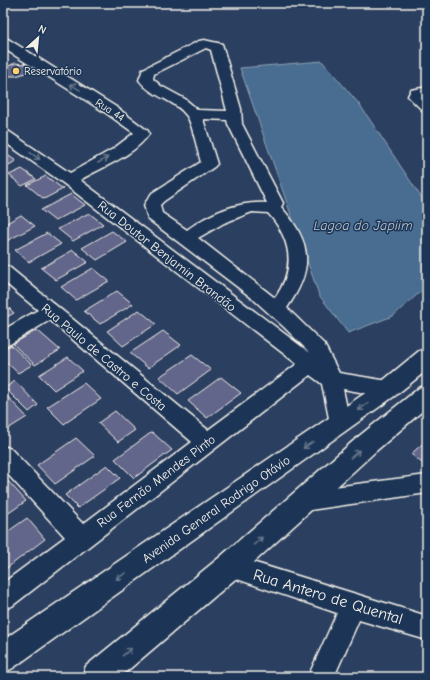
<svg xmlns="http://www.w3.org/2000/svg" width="430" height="680" font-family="'Comic Neue',sans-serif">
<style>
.water{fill:#486d90;stroke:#8da2b3}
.building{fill:#63668b;stroke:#f4f1e8}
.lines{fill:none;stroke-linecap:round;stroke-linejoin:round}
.minor-casing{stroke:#f4f1e8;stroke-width:3}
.major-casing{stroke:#f4f1e8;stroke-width:3}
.minor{fill:#1d3557;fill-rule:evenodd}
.major{fill:#1d3557;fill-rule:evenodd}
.oneway{stroke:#68778a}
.poi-dot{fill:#ffd166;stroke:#1d3557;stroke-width:1.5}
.labels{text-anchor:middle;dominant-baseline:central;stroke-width:3;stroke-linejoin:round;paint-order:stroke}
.far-poi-label{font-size:11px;fill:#f4f1e8;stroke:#1d3557;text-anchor:start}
.far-street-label{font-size:11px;fill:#f4f1e8;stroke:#1d3557}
.street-label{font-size:13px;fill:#f4f1e8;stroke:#1d3557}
.water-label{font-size:14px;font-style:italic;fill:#b8c3c9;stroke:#1d3557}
.near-street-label{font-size:16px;fill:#f4f1e8;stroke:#1d3557}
</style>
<rect width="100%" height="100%" fill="#2b3f61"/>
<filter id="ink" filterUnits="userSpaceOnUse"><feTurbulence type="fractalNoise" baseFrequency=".025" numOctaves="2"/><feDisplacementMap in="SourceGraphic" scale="8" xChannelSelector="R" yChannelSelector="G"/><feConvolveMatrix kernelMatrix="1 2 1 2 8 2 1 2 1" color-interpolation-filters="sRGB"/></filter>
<g filter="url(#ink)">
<path class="water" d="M322,61L360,105L427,206V286L393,316L348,333L319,295L240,68Z"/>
<g class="building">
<path d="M15,63L25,64L29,68L26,73L16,76H9L4,73V68Z"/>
<path d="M3,152L16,161L3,168Z"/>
<path d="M22,169L36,179L22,186L9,175Z"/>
<path d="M46,176L63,189L44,199L27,185Z"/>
<path d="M71,194L85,205L55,221L41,210Z"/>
<path d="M89,213L103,224L73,241L58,229Z"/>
<path d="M21,215L35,226L3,243V225Z"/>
<path d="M112,231L127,242L97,260L82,248Z"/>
<path d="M47,233L61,244L29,262L15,250Z"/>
<path d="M73,250L88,262L56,280L41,268Z"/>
<path d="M93,268L109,281L76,300L61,287Z"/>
<path d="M117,291L133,304L100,324L84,311Z"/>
<path d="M3,302L14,313L3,319Z"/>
<path d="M139,310L156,324L123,346L107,331Z"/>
<path d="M37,330L60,350L35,365L13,344Z"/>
<path d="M163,331L181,345L148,368L130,353Z"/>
<path d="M11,345L32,365L18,373L3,359V350Z"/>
<path d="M192,355L211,370L178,394L159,377Z"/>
<path d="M68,357L83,371L54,390L39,375Z"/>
<path d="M221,377L241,393L207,418L188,401Z"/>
<path d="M15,381L38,405L29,412L5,388Z"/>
<path d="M84,383L101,399L64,424L47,407Z"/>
<path d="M3,392L27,417L3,432Z"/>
<path d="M115,411L135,430L118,442L98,423Z"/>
<path d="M152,432L172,450L134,478L115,459Z"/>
<path d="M76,438L95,456L55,484L37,465Z"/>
<path d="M427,440V467L411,454Z"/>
<path d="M107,465L120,478L78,508L65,495Z"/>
<path d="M8,481L26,501L3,517V485Z"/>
<path d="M27,518L45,539L3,571V535Z"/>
</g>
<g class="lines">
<defs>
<g id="minor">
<path d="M3,38L8,39L116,107L148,131L149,134C134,156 102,167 80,180L310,353L284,327L252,298L148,219L144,205L152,193L201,162C198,153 192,121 186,115C174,99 151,97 139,80L143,69L199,41L204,40L222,44L241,109L242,124L283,203L281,207C313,243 314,269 287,308L324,344L339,373L388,381L395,383L398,389L395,395L388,397L343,389L350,423L347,429L340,431L333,429L330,423L322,384L310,375L12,606L3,610V583L65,537L3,469V446L11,449L83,524L192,442L50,320L10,344L3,346V330L38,310L3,281V265L9,267L208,430L297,364L63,183L3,141V130L8,131L70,173L113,149L134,133L106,113L3,48ZM206,48L211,50L227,111L198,110L185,99L161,86L153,79L154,74ZM203,119L227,120L228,124L267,203C238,201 210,213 187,230L162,213L160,205L164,201L214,167L217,164ZM252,212L268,213C292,240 296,268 275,298L198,238L224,223Z"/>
<path d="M427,87V95L423,96L427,99V111L422,110L408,96L411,90Z"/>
<path d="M427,475V493L303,511L295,508L292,501L295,494L303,491Z"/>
<path d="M230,555L427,616V640L359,620L334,677H308L337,613L222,574L218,566L222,558Z"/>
</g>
<g id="major">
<path d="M427,349V370L396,395L13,668L3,673V640L380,383L419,351Z"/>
<path d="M427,385V407L376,451L240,575L120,677H82L86,666L220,557L358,437L419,388Z"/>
</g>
</defs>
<use href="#minor" class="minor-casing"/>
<use href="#major" class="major-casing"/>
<use href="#minor" class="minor"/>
<use href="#major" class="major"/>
</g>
<defs><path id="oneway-shaft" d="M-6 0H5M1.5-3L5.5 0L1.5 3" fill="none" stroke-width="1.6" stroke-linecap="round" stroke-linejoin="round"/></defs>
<g class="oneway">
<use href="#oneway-shaft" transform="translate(75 87) rotate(-148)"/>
<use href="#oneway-shaft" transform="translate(35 156) rotate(35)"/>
<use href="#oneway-shaft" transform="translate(103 160) rotate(-30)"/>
<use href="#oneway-shaft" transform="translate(363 407) rotate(144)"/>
<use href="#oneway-shaft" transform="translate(308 445) rotate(145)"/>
<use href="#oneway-shaft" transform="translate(355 454) rotate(-41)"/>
<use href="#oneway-shaft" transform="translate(258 541) rotate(-42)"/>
<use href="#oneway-shaft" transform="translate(121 576) rotate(145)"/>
<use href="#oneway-shaft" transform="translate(127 652) rotate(-40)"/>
</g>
</g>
<circle class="poi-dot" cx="16" cy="71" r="4"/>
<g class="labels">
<g class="far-poi-label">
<text x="24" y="71">Reservatório</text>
</g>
<g class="far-street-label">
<text transform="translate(110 110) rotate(33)">Rua 44</text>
</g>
<g class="street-label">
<text transform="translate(167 256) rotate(38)">Rua Doutor Benjamin Brandão</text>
<text transform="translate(104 357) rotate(40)">Rua Paulo de Castro e Costa</text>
<text transform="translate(156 481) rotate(-37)">Rua Fernão Mendes Pinto</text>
<text transform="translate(216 509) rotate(-35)">Avenida General Rodrigo Otávio</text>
</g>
<g class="water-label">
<text x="363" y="225">Lagoa do Japiim</text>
</g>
<g class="near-street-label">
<text transform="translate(328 597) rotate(17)">Rua Antero de Quental</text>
</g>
</g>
<rect width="430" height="680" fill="none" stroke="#1d3557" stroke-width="16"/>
<rect x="8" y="8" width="414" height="664" fill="none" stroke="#f4f1e8" stroke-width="1.5" filter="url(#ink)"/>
<g transform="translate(38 38) rotate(27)" stroke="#1d3557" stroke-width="3" paint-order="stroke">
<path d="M0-3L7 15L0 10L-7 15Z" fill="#f4f1e8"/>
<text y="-6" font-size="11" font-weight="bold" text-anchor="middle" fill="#f4f1e8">N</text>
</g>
</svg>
